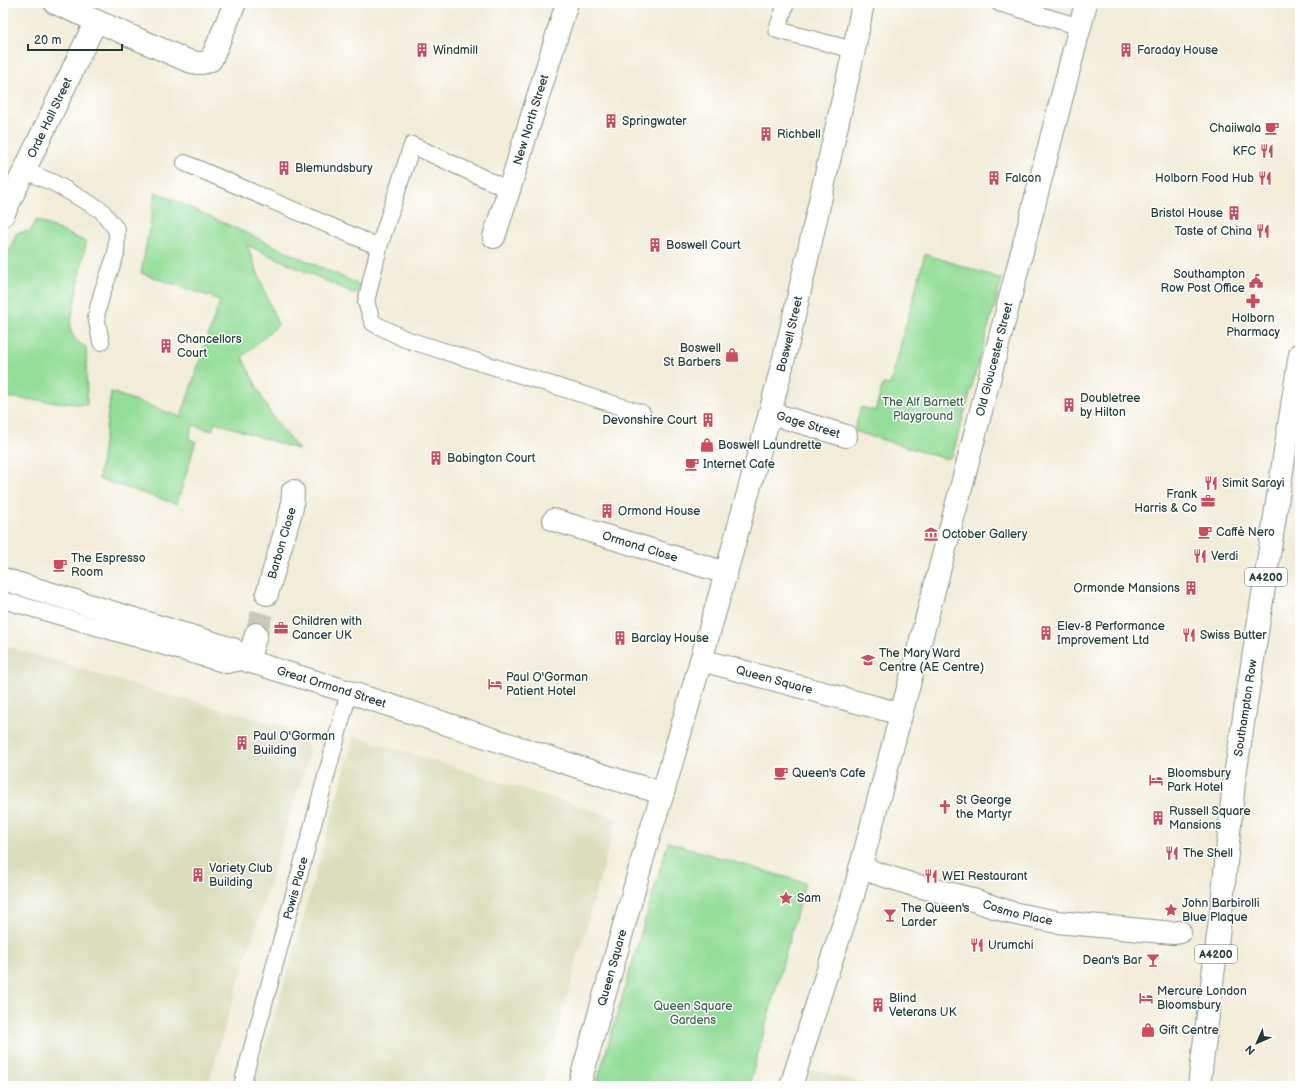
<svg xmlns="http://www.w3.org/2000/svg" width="1303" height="1089" font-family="'Balsamiq Sans',sans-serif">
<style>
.built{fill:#dbdebc}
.green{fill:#94de99;stroke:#5a8e66}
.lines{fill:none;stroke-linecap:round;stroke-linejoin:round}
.street-tunnel{stroke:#c8cab7;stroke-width:22;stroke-dasharray:22 11;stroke-linecap:butt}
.lane-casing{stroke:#889586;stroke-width:18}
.street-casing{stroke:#889586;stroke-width:24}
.primary-casing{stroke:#889586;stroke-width:24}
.lane{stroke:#fff;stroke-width:16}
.street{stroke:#fff;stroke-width:22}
.primary{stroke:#fff;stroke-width:22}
.labels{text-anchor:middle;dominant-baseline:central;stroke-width:3;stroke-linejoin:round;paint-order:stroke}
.shield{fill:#fff;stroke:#627771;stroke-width:1}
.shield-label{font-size:11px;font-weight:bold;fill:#1f3d34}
.poi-label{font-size:12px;fill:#1f3d34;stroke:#fff;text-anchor:start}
.street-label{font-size:12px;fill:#1f3d34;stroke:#fff}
.park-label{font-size:12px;fill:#3c654d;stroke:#fff}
</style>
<rect width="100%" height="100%" fill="#fff"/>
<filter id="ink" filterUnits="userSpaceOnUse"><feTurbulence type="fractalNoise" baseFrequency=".025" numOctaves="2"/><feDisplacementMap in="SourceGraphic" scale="8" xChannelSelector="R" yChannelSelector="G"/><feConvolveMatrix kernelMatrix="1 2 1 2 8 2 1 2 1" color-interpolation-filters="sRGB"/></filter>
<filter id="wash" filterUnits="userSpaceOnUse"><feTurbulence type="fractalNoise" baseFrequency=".012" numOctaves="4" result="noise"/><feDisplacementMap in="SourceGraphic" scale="16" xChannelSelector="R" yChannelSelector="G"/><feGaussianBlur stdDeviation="0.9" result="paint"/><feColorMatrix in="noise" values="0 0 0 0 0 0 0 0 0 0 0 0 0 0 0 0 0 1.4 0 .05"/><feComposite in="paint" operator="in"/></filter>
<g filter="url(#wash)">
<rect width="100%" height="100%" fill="#f2edd8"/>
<g class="built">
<path d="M3,645L160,693L189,700L296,730L304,737L309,749L308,758L225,1026L210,1080L226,1086H3Z"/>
<path d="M354,736L617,818L542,1086H253L295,947Z"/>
<path d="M812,1070L827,1073L871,1086H807Z"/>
</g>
<g class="green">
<path d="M156,192L360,285L355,294L247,245L278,325L242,357L271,415L299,450L215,422L212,431L193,425L189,439L196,441L177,504L99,479L111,392L181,417L220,300L141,273Z"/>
<path d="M37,220L86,242L70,328C73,338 77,342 86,347L87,405L3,397V269L16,233L30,231Z"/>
<path d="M925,254L1002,279L953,453C951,459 948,459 943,458L854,431L861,407L875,411L883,384L890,385Z"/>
<path d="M668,842L805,883L749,1086H596Z"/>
</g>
</g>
<g filter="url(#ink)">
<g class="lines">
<path class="street-tunnel" d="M256,634L267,594"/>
<defs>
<g id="lane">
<path d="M786,3L777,30L854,50"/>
<path d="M999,3L1067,23L1081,26"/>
<path d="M185,163L379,247"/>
<path d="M25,171L54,183L101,210L117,230L116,254L102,293L96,316L101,342"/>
<path d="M509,190L412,145L379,247L366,302L373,323L405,339L642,413"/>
<path d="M3,600L227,665L248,661"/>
<path id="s1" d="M242,1085L349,692"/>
</g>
<g id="street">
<path d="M55,3L186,60C195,63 202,65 211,60L235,3"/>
<path id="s2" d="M3,215L96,21"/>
<path id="s3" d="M494,237L509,190L567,3"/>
<path id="s4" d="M770,413L846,436"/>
<path id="s5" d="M554,520L726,573"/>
<path id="s6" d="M3,579L233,649L248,661L349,692L621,781L663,793"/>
<path id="s7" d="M267,594L292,508L293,491"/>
<path id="s8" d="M701,660L901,714"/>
<path d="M248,661L256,634"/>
<path id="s9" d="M860,868L914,885L964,897L1012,913L1057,922L1173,933L1180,932"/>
<path id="s10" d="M579,1086L649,836L663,793L726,573L770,413L790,334L854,50L863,3"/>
<path id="s11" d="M791,1086L824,982L853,896L965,473L1086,3"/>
</g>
<g id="primary">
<path id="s12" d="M1199,1086L1222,904L1234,782L1300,354"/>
</g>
</defs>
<use href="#lane" class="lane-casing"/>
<use href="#street" class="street-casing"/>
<use href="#primary" class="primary-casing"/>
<use href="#lane" class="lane"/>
<use href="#street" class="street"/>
<use href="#primary" class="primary"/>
</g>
</g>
<defs>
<symbol id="building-bare" viewBox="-9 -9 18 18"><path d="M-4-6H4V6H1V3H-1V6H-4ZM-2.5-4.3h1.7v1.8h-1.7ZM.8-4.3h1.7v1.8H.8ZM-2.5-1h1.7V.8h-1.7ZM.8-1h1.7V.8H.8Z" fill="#d1495b" stroke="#fff" stroke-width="2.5" paint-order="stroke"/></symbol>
<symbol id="cafe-bare" viewBox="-9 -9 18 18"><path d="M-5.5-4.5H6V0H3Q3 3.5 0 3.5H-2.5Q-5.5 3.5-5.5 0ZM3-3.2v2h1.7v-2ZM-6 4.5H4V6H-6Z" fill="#d1495b" stroke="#fff" stroke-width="2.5" paint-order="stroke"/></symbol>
<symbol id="restaurant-bare" viewBox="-9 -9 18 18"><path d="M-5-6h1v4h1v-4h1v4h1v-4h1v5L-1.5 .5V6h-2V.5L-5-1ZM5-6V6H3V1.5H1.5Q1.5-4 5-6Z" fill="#d1495b" stroke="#fff" stroke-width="2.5" paint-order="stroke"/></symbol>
<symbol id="civic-bare" viewBox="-9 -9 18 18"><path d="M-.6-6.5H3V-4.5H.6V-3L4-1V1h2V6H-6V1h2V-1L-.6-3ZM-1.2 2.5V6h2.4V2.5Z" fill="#d1495b" stroke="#fff" stroke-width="2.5" paint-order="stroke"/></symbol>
<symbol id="pharmacy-bare" viewBox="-9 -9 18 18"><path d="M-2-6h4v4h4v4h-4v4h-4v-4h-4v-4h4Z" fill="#d1495b" stroke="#fff" stroke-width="2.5" paint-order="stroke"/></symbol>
<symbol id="shop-bare" viewBox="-9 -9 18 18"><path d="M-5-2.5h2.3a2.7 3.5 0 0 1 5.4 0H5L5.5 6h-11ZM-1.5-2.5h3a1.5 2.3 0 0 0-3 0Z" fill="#d1495b" stroke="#fff" stroke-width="2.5" paint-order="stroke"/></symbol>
<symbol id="office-bare" viewBox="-9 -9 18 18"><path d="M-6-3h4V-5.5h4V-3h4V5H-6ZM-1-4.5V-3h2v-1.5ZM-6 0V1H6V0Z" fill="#d1495b" stroke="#fff" stroke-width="2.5" paint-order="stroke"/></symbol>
<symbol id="museum-bare" viewBox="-9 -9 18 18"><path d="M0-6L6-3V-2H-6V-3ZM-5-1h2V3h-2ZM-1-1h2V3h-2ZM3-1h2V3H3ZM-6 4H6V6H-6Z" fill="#d1495b" stroke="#fff" stroke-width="2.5" paint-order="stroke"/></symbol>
<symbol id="university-bare" viewBox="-9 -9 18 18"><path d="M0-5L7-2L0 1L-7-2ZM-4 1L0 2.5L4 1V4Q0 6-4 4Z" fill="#d1495b" stroke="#fff" stroke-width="2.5" paint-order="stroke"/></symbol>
<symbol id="hotel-bare" viewBox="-9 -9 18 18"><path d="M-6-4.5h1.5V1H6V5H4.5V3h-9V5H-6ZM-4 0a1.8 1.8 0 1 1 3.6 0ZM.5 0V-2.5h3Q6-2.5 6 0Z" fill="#d1495b" stroke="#fff" stroke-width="2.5" paint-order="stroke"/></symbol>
<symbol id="church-bare" viewBox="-9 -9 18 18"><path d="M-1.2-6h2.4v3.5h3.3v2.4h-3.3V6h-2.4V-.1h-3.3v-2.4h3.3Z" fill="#d1495b" stroke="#fff" stroke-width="2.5" paint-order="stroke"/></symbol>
<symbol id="sight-bare" viewBox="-9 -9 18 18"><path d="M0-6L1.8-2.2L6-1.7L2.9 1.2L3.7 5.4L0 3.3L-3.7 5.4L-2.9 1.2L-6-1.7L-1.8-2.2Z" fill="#d1495b" stroke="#fff" stroke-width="2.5" paint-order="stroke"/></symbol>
<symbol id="bar-bare" viewBox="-9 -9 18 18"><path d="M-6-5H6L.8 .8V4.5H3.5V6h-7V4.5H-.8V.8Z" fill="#d1495b" stroke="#fff" stroke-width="2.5" paint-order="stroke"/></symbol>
</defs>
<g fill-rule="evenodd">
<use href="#building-bare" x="412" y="40" width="20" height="20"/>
<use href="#building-bare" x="1116" y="40" width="20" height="20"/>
<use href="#building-bare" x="601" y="111" width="20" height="20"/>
<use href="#cafe-bare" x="1262" y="118" width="20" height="20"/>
<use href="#building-bare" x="756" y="124" width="20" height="20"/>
<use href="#restaurant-bare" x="1257" y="141" width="20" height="20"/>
<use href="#building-bare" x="274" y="158" width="20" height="20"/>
<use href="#building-bare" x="984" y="168" width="20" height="20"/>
<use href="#restaurant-bare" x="1255" y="168" width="20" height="20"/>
<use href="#building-bare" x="1224" y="203" width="20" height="20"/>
<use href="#restaurant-bare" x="1253" y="221" width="20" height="20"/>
<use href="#building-bare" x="645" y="235" width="20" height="20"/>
<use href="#civic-bare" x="1246" y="271" width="20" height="20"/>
<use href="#pharmacy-bare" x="1243" y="291" width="20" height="20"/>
<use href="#building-bare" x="156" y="336" width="20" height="20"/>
<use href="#shop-bare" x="722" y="345" width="20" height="20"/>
<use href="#building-bare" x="1059" y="395" width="20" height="20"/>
<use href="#building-bare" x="698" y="410" width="20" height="20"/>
<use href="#shop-bare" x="697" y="435" width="20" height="20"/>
<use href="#building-bare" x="426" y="448" width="20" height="20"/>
<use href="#cafe-bare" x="682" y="454" width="20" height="20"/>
<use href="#restaurant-bare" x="1201" y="473" width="20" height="20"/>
<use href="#office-bare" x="1198" y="491" width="20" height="20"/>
<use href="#building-bare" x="597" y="501" width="20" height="20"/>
<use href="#cafe-bare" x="1195" y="522" width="20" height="20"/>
<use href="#museum-bare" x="921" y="524" width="20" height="20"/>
<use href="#restaurant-bare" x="1190" y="546" width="20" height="20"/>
<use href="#cafe-bare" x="50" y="555" width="20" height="20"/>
<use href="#building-bare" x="1181" y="578" width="20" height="20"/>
<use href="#office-bare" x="271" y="618" width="20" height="20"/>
<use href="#building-bare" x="1036" y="623" width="20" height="20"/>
<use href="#restaurant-bare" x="1179" y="625" width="20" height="20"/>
<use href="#building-bare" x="610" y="628" width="20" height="20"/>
<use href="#university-bare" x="858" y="650" width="20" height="20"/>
<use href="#hotel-bare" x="485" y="674" width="20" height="20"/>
<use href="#building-bare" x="232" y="733" width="20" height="20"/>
<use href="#cafe-bare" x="771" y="763" width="20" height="20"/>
<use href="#hotel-bare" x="1146" y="770" width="20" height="20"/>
<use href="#church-bare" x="935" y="797" width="20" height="20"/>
<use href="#building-bare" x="1148" y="808" width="20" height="20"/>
<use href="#restaurant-bare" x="1162" y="843" width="20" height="20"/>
<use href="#building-bare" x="188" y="865" width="20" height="20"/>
<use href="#restaurant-bare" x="921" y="866" width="20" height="20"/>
<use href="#sight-bare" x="776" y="888" width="20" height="20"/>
<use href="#sight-bare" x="1161" y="900" width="20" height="20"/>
<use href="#bar-bare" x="880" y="905" width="20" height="20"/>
<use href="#restaurant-bare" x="967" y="935" width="20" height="20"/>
<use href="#bar-bare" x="1143" y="950" width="20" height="20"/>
<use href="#hotel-bare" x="1136" y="988" width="20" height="20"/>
<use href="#building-bare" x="868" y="995" width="20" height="20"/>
<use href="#shop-bare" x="1138" y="1020" width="20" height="20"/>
</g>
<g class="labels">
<g class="shield">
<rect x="1245" y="568" width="42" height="18" rx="3"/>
<rect x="1195" y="945" width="42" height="18" rx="3"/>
</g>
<g class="shield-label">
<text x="1266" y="577">A4200</text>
<text x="1216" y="954">A4200</text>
</g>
<g class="poi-label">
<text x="433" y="50">Windmill</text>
<text x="1137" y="50">Faraday House</text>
<text x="622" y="121">Springwater</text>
<text x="1261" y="128" text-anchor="end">Chaiiwala</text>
<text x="777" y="134">Richbell</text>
<text x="1256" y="151" text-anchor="end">KFC</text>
<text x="295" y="168">Blemundsbury</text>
<text x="1005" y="178">Falcon</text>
<text x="1254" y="178" text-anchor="end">Holborn Food Hub</text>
<text x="1223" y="213" text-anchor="end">Bristol House</text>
<text x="1252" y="231" text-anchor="end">Taste of China</text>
<text x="666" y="245">Boswell Court</text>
<text x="1245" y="274" text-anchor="end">Southampton<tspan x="1245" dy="14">Row Post Office</tspan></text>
<text x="1253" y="318" text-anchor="middle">Holborn<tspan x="1253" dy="14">Pharmacy</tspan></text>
<text x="177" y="339">Chancellors<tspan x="177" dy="14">Court</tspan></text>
<text x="721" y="348" text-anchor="end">Boswell<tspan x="721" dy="14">St Barbers</tspan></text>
<text x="1080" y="398">Doubletree<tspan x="1080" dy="14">by Hilton</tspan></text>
<text x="697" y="420" text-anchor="end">Devonshire Court</text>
<text x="718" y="445">Boswell Laundrette</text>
<text x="447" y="458">Babington Court</text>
<text x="703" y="464">Internet Cafe</text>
<text x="1222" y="483">Simit Sarayi</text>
<text x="1197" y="494" text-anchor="end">Frank<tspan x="1197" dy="14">Harris &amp; Co</tspan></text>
<text x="618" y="511">Ormond House</text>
<text x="1216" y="532">Caffè Nero</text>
<text x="942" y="534">October Gallery</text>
<text x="1211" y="556">Verdi</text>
<text x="71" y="558">The Espresso<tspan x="71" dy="14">Room</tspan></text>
<text x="1180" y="588" text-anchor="end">Ormonde Mansions</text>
<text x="292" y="621">Children with<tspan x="292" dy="14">Cancer UK</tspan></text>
<text x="1057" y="626">Elev-8 Performance<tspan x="1057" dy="14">Improvement Ltd</tspan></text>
<text x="1200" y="635">Swiss Butter</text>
<text x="631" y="638">Barclay House</text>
<text x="879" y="653">The Mary Ward<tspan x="879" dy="14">Centre (AE Centre)</tspan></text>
<text x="506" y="677">Paul O'Gorman<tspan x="506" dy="14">Patient Hotel</tspan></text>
<text x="253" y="736">Paul O'Gorman<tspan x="253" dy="14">Building</tspan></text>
<text x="792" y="773">Queen's Cafe</text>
<text x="1167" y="773">Bloomsbury<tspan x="1167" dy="14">Park Hotel</tspan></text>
<text x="956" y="800">St George<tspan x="956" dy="14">the Martyr</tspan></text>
<text x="1169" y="811">Russell Square<tspan x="1169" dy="14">Mansions</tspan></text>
<text x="1183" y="853">The Shell</text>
<text x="209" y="868">Variety Club<tspan x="209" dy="14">Building</tspan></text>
<text x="942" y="876">WEI Restaurant</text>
<text x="797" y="898">Sam</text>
<text x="1182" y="903">John Barbirolli<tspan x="1182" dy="14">Blue Plaque</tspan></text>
<text x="901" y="908">The Queen's<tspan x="901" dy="14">Larder</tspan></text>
<text x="988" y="945">Urumchi</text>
<text x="1142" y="960" text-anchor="end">Dean's Bar</text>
<text x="1157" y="991">Mercure London<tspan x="1157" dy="14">Bloomsbury</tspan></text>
<text x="889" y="998">Blind<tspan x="889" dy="14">Veterans UK</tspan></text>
<text x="1159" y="1030">Gift Centre</text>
</g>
<g class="street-label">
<text stroke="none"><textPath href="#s2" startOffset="108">Orde Hall Street</textPath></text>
<text stroke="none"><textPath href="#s3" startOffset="123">New North Street</textPath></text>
<text stroke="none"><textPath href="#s10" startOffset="781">Boswell Street</textPath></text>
<text stroke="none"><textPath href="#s11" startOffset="755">Old Gloucester Street</textPath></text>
<text stroke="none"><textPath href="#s4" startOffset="40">Gage Street</textPath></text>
<text stroke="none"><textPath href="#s7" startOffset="53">Barbon Close</textPath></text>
<text stroke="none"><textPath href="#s5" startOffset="90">Ormond Close</textPath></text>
<text stroke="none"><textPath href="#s8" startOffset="76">Queen Square</textPath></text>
<text stroke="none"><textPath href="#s6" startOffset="347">Great Ormond Street</textPath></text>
<text stroke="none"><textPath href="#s12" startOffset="381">Southampton Row</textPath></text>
<text stroke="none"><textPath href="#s1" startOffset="204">Powis Place</textPath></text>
<text stroke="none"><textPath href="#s9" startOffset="164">Cosmo Place</textPath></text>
<text stroke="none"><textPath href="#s10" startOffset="123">Queen Square</textPath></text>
</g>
<g class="park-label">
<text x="923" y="402">The Alf Barnett<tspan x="923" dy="14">Playground</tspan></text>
<text x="693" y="1006">Queen Square<tspan x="693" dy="14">Gardens</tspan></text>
</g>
</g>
<rect width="1303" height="1089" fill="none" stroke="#fff" stroke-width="16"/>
<g transform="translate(1257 1043) rotate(225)" stroke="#ffffff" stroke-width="3" paint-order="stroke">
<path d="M0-3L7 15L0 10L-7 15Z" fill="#1f3d34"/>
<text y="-6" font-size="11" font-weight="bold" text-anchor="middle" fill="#1f3d34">N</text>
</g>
<path d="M28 44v6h94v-6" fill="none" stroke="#1f3d34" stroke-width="2"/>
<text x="34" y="44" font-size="12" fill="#1f3d34" stroke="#ffffff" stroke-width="3" paint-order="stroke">20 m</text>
</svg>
